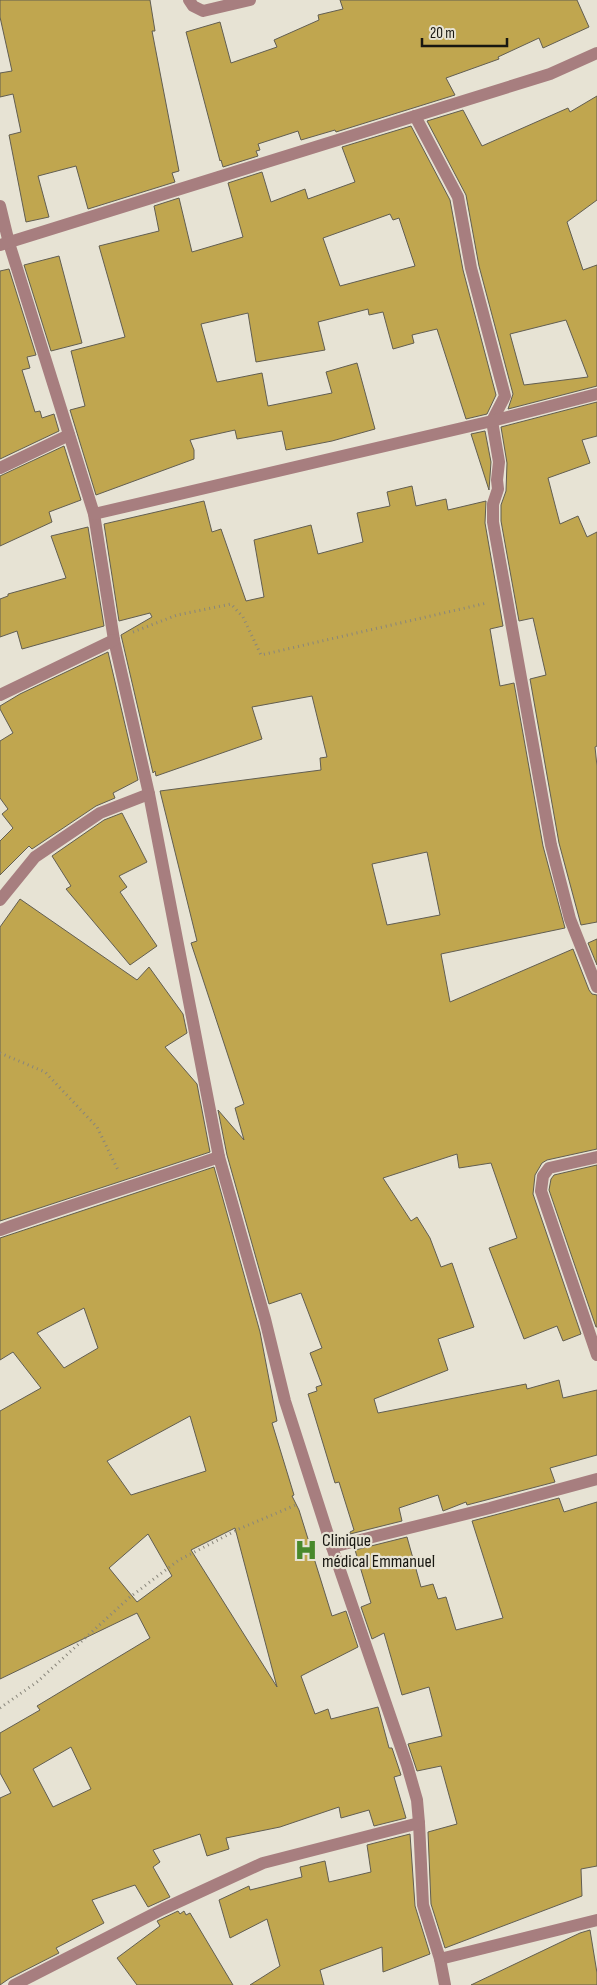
<svg xmlns="http://www.w3.org/2000/svg" width="597" height="1985" font-family="'Sofia Sans Condensed',sans-serif">
<style>
.building{fill:#c0a64f;stroke:#625e51;fill-rule:evenodd}
.lines{fill:none;stroke-linecap:round;stroke-linejoin:round}
.path{stroke:#89867b;stroke-width:3;stroke-dasharray:1 4;stroke-linecap:butt}
.minor{stroke:#a77e7f;stroke-width:12}
.labels{text-anchor:middle;dominant-baseline:central;stroke-width:4.5;stroke-linejoin:round;paint-order:stroke}
.poi-label{font-size:18px;fill:#181711;stroke:#e7e3d4;text-anchor:start}
</style>
<rect width="100%" height="100%" fill="#e7e3d4"/>
<g class="building">
<path d="M0,0H150L155,31H152L179,171L172,173L175,182L88,209L76,166L38,176L49,217L26,222L9,135L21,132L13,94L0,97V73L12,71L0,17Z"/>
<path d="M340,0H577L589,27L543,48L539,38L498,57L499,59L446,78L455,95L336,132L335,130L301,140L298,131L258,144L260,150L256,151L258,156L223,167L221,160L220,161L186,32L220,22L231,63L277,47L274,40L319,20L318,15L343,9Z"/>
<path d="M597,96V200L567,222L583,270L597,265V386L508,409L513,394L479,266L466,195L427,121L463,110L482,146L568,108L570,112ZM566,320L588,377L524,385L510,334Z"/>
<path d="M411,126L450,200L463,270L496,395L487,414L466,419L437,329L412,335L414,343L393,349L383,312L369,315L368,309L318,322L325,350L256,362L248,313L201,324L217,382L262,373L268,406L332,393L326,372L357,363L375,429L332,441L286,450L282,431L237,439L235,430L190,440L194,450V459L96,495L70,410L85,406L71,351L125,337L99,246L159,231L154,206L179,198L192,252L243,237L228,183L262,172L271,202L305,189L308,199L355,182L342,147ZM390,214L393,220L399,218L415,266L340,286L323,238Z"/>
<path d="M59,256L82,343L51,351L24,265Z"/>
<path d="M9,269L36,355L27,357L30,368L22,370L35,412L40,411L42,418L54,414L59,431L0,459V271Z"/>
<path d="M597,402V436L582,440L590,463L548,478L560,524L578,516L587,537L597,532V746L595,747L597,766V922L581,925L559,843L530,679L546,675L533,618L519,621L501,521V505L506,491L507,463L501,427Z"/>
<path d="M485,431L491,462L489,490L471,434Z"/>
<path d="M64,446L81,500L49,512L52,522L0,546V476Z"/>
<path d="M412,486L416,506L446,499L448,510L486,501L485,523L503,626L490,629L500,686L514,683L543,846L565,928L441,954L450,1002L573,949L589,990L592,994L597,995V1149L547,1160L542,1163L535,1175L533,1194L581,1334L563,1341L557,1326L524,1339L489,1248L517,1238L491,1163L459,1168L457,1154L383,1178L411,1221L417,1217L430,1238L441,1267L452,1263L474,1327L438,1339L448,1370L374,1399L378,1413L526,1384L527,1389L559,1380L563,1398L597,1390V1455L550,1468L555,1482L467,1505L466,1502L443,1511L438,1495L399,1508L402,1521L350,1534V1532L354,1530L339,1482L335,1483L308,1394L317,1391L316,1387L322,1385L310,1353L322,1348L301,1293L269,1304L227,1155L218,1110L244,1140L235,1108L244,1104L191,943L197,941L160,791L321,770L320,758L327,757L312,696L252,707L262,739L156,776L155,771L153,773L121,635L152,617L150,613L119,621L104,524L204,501L212,532L221,529L246,601L264,597L254,540L311,525L318,554L363,542L357,513L390,506L387,492ZM427,852L440,915L387,925L372,864Z"/>
<path d="M88,527L104,626L22,649L17,631L0,637V599L8,596V594L66,578L51,536Z"/>
<path d="M108,652L138,780L113,793L115,798L96,806L32,849L29,846L0,875V841L13,828L2,814L8,809L0,798V741L13,733L0,709V706L20,694Z"/>
<path d="M122,813L147,862L119,876L127,887L120,892L157,946L130,965L66,889L71,886L52,856L104,820Z"/>
<path d="M20,899L137,980L149,967L183,1014L187,1033L165,1047L197,1084L210,1152L0,1221V927Z"/>
<path d="M597,939V965L588,943Z"/>
<path d="M597,1165V1327H596L549,1190L551,1179L554,1175Z"/>
<path d="M214,1167L260,1332L277,1421L272,1423L294,1495L292,1496L299,1510L332,1616L346,1611L358,1647L301,1676L315,1714L328,1709L331,1719L378,1707L389,1748H392L401,1775L394,1777L406,1818L374,1826L369,1810L341,1818L339,1807L280,1827L226,1838L229,1849L207,1856L200,1834L153,1850L160,1862L153,1867L170,1897L148,1907L135,1885L92,1900L104,1923L56,1948L59,1953L10,1978L0,1985V1798L11,1793L0,1773V1733L40,1710L37,1706L150,1638L137,1613L0,1679V1411L41,1388L13,1352L0,1360V1238ZM84,1308L98,1348L64,1368L37,1333ZM190,1416L206,1471L131,1495L107,1461ZM235,1528L277,1687L191,1550ZM148,1534L172,1576L137,1602L109,1568ZM71,1747L91,1789L53,1807L33,1769Z"/>
<path d="M559,1498L564,1512L597,1502V1866L581,1869L582,1896L445,1948L431,1904L428,1832L457,1824L441,1766L417,1771L408,1744L442,1736L429,1687L402,1695L384,1633L372,1639L361,1607L371,1603L355,1550L407,1537L421,1587L433,1584L438,1599L446,1597L456,1630L503,1618L472,1521Z"/>
<path d="M410,1834L415,1906L430,1954L383,1972L382,1947L320,1970L324,1985H250L280,1966L267,1919L230,1938L219,1900L249,1886L250,1890L302,1877L300,1867L325,1861L329,1882L371,1872L367,1845Z"/>
<path d="M178,1911L180,1914L184,1911L186,1915L190,1913L233,1985H137L117,1958L160,1926L157,1921Z"/>
<path d="M590,1930L597,1973V1985H471L580,1933Z"/>
</g>
<g class="lines">
<g class="path">
<path d="M133,632L177,615L231,604L243,617L261,655L487,603"/>
<path d="M0,1053L45,1072L97,1127L118,1170"/>
<path d="M0,1708L37,1682L130,1597L179,1560L239,1529L298,1504"/>
</g>
<g class="minor">
<path d="M189,0L193,6L203,11L250,0"/>
<path d="M415,116L458,197L471,268L505,396L492,421L499,462L497,480L498,489L493,504V522L551,845L570,919L597,987"/>
<path d="M0,206L9,243L94,514L114,640L149,794L219,1157L265,1319L285,1401L332,1547L407,1765L417,1800L419,1823L423,1905L440,1959L445,1985"/>
<path d="M0,245L550,74L597,53"/>
<path d="M0,468L69,435"/>
<path d="M94,514L492,421L597,394"/>
<path d="M0,695L114,640"/>
<path d="M0,900L35,857L100,813L149,794"/>
<path d="M597,1157L549,1168L543,1176L541,1191L597,1355"/>
<path d="M0,1230C73,1204 146,1182 219,1157"/>
<path d="M332,1547L490,1508L597,1479"/>
<path d="M440,1959L597,1920"/>
<path d="M14,1985L163,1909L263,1863L419,1823"/>
</g>
</g>
<defs>
<symbol id="hospital-bare" viewBox="-9 -9 18 18"><path d="M-5-5h3v3.5h4V-5h3V5h-3V1.5h-4V5h-3Z" fill="#48892b" stroke="#e7e3d4" stroke-width="2.5" paint-order="stroke"/></symbol>
</defs>
<g fill-rule="evenodd">
<use href="#hospital-bare" x="290" y="1534" width="32" height="32"/>
</g>
<g class="labels">
<g class="poi-label">
<text x="322" y="1540">Clinique<tspan x="322" dy="21">médical Emmanuel</tspan></text>
</g>
</g>
<path d="M422 38v8h85v-8" fill="none" stroke="#181711" stroke-width="2.5"/>
<text x="430" y="38" font-size="15" fill="#181711" stroke="#e7e3d4" stroke-width="4" paint-order="stroke">20 m</text>
</svg>
